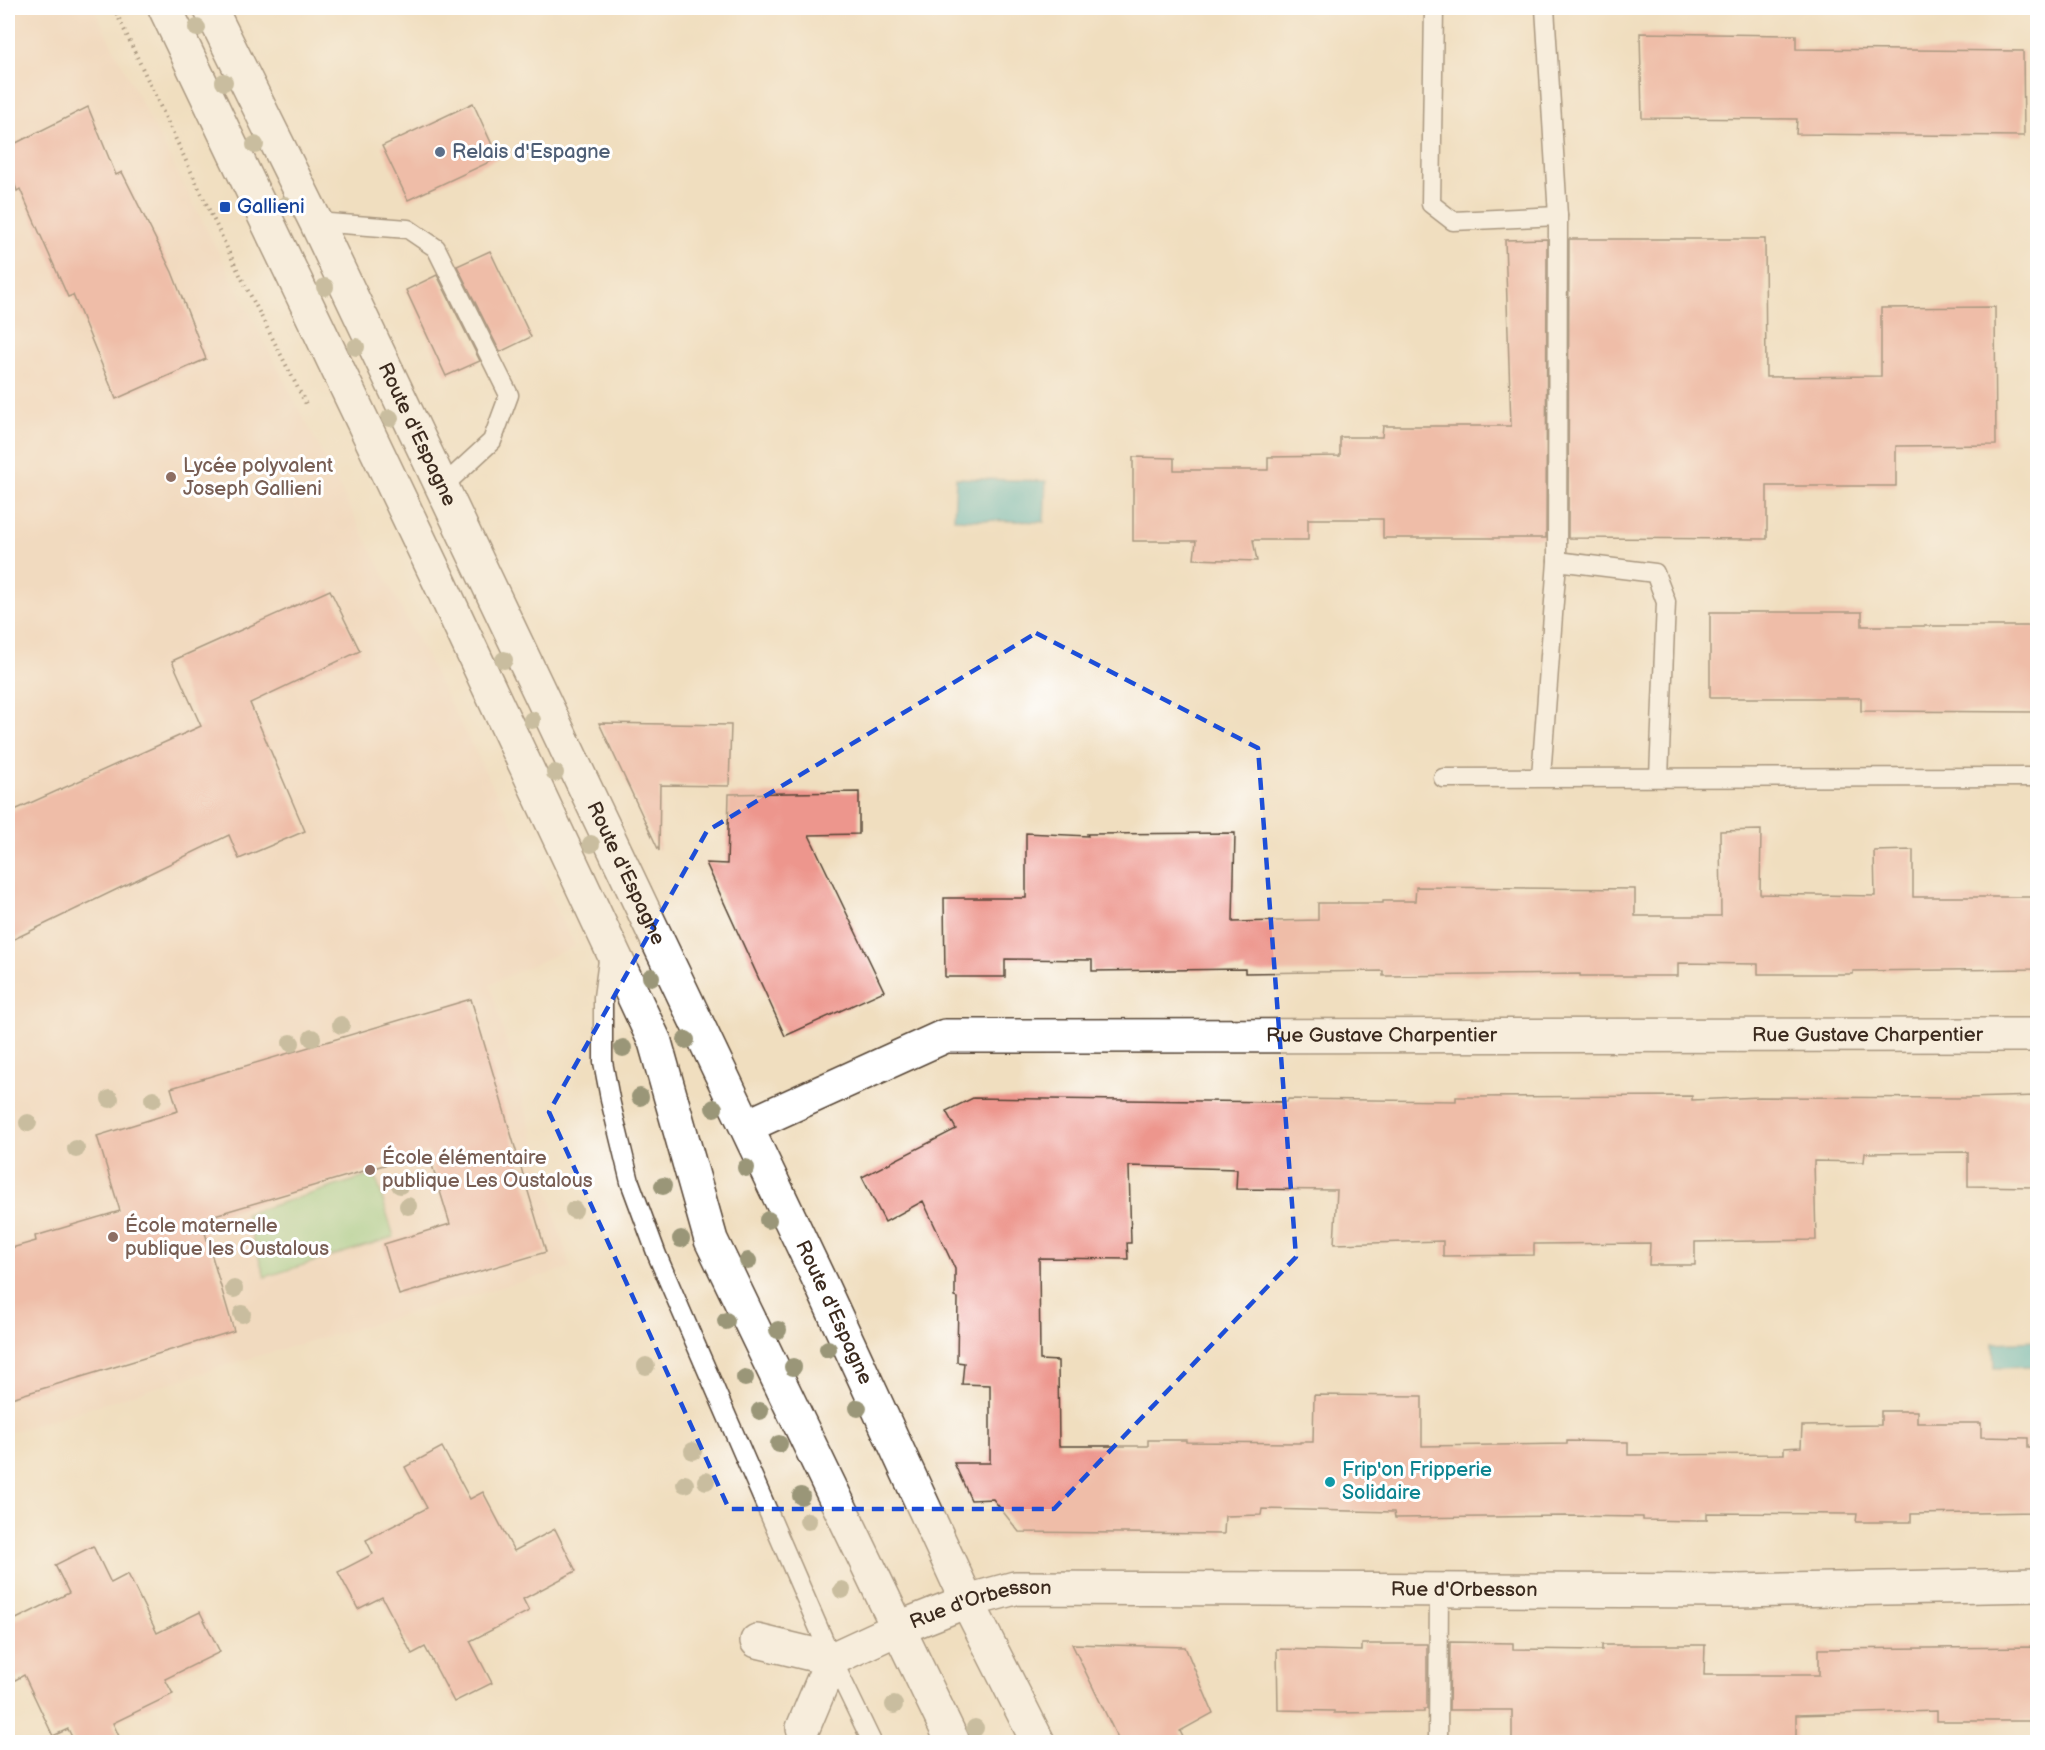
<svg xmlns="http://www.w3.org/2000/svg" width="2045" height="1750" font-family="'Balsamiq Sans',sans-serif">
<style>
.built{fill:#f2d4be}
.green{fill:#8ed089;stroke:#647d54;stroke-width:1.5}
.water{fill:#4dbbc5;stroke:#447272;stroke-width:1.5}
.building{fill:#ed968d}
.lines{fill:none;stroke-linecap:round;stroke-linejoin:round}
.lane-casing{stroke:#564536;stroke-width:21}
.street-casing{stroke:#564536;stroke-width:36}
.primary-casing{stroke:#564536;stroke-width:36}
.path{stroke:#564536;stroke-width:4;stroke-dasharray:1.5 4.5;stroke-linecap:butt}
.lane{stroke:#fff;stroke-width:18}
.street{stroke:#fff;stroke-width:33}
.primary{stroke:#fff;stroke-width:33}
.tree{fill:#9a9678}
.marked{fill:none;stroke:#1d4ed8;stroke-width:4.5;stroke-dasharray:12 8;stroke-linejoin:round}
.service-dot{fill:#5c6f8a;stroke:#fff;stroke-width:2}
.transit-dot{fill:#1a4fb4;stroke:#fff;stroke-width:2}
.education-dot{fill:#8d6e63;stroke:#fff;stroke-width:2}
.culture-dot{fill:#0f9aa8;stroke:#fff;stroke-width:2}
.labels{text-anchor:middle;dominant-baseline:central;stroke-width:6;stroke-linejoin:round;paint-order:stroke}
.service-label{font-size:20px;fill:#4e5e75;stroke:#fff;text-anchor:start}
.transit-label{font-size:20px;fill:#164399;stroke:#fff;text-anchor:start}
.street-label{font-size:20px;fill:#3b2a1e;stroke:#fff}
.education-label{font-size:20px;fill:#785e54;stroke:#fff;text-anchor:start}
.culture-label{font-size:20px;fill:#0d838f;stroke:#fff;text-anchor:start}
</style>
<rect width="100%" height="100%" fill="#fff"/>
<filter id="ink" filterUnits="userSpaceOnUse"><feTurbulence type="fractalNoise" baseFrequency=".0167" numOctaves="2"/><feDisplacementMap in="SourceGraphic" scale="12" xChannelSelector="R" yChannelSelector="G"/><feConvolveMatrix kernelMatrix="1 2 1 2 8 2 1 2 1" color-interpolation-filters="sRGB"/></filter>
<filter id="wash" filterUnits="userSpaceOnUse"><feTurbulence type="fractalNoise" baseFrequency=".008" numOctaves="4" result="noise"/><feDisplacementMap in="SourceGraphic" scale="24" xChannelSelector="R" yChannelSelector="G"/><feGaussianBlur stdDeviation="1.35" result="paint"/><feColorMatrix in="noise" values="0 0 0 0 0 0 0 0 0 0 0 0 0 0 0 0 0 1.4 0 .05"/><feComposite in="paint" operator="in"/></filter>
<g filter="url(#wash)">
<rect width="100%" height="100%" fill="#f0debf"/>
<path class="built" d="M8,8H93L575,946L490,984L570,1268L257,1356L8,1433Z"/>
<path class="green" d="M375,1174L394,1237L265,1277L245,1214Z"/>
<g class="water">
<path d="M956,478L1046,481L1044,522L954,519Z"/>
<path d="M2037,1341V1367L1994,1368L1993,1343Z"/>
</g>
<g id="blocks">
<g class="building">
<path d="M1640,33L1796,35V49L2023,51L2024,136L1796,134L1797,119L1642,118Z"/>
<path d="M473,103L498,158L408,200L382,146Z"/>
<path d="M88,107L116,175L122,172L172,272L206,359L116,399L73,295L68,297L20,189L17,191L8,165V147Z"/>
<path d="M1547,239L1546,538H1383V519H1308V540H1253L1257,561L1194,559L1196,541H1133V457L1174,458V470H1268V457L1340,456V437H1382L1383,426H1511L1505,240Z"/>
<path d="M1569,239H1765L1766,377L1881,376V308L1995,307L1996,445L1896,446V486H1767V539L1568,538Z"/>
<path d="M490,251L531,337L500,352L457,266Z"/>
<path d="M437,275L480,361L446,376L406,290Z"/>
<path d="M330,590L360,651L250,703L305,831L239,859L229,835L8,942V813L201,726L172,661Z"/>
<path d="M1710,612H1862V626H2037V712L1861,711V698H1710Z"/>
<path d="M599,723L731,725L729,786L660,785L659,851Z"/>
<path d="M859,792V834L809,835L884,991L785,1036L706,863L727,864L729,794Z"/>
<path d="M1761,830L1760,894L1875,896L1874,851L1913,850V897H2037V969L1853,971V974H1758V964L1678,963V976H1580V974L1383,976V971L1245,973V969L1092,971V960L1005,959V977H945L944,898H1026V833L1088,836L1087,834L1235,833L1233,922L1318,920V903H1383V901H1415L1416,887L1635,889V916H1721L1720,831Z"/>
<path d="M471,999L546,1252L399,1295L384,1244L450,1224L428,1152L201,1219L234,1331L8,1399V1249L36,1241L35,1236L120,1211L97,1136L178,1111L171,1088Z"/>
<path d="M1692,1096V1100L1760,1097L1967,1098L2037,1096V1167H2035V1187L1968,1186V1152L1865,1153L1864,1162L1814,1161L1816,1240L1695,1242V1265H1649L1650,1243L1534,1244V1255L1443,1256V1241L1334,1244L1337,1190L1236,1189L1237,1169L1129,1166L1131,1243H1127L1128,1259L1039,1258L1040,1360L1058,1361L1059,1446H1148V1440H1186V1442L1300,1443V1442H1313L1314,1395L1422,1396V1446L1567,1444V1441L1628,1442V1455L1784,1454V1448L1801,1447L1802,1426L1881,1425V1411H1917V1423H1981V1437L2028,1438V1447H2037V1512L1911,1514V1522H1856L1857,1514L1707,1513V1520H1697V1521L1643,1520V1517L1567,1516L1395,1518L1394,1512L1262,1509L1261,1515L1225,1516L1224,1534L1019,1532L993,1499L971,1500L954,1463H990V1385L962,1384L964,1363L957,1362L958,1298L955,1297V1269L923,1201L885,1222L862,1177L956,1129L946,1111L973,1098L1287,1102L1288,1099L1456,1101V1097Z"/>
<path d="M442,1447L470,1499L483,1492L514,1551L555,1529L576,1571L523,1599L529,1611L470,1641L492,1683L454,1702L425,1647L412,1654L382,1597L358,1609L338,1572L373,1554L366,1540L427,1508L405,1467Z"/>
<path d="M93,1546L111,1583L128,1574L157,1633L200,1612L220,1652L165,1679L173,1694L113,1723L122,1743H75L68,1729L53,1736L24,1675L8,1684V1623L69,1593L55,1565Z"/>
<path d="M1450,1642L1513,1643V1649L1602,1650V1645H1705L1704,1675H1819V1649L2037,1647V1721H1937V1711L1796,1715V1743L1512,1741V1710H1449Z"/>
<path d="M1072,1644L1185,1647L1213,1713L1180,1731L1186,1743H1120Z"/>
<path d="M1362,1644H1427V1709H1424V1712L1334,1713V1711L1278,1710L1277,1649L1362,1651Z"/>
</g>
</g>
</g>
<g filter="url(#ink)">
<use href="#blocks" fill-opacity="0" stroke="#564536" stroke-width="1.5"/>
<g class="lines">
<defs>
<g id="lane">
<path d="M1434,8L1431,204L1453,221L1558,216"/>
<path d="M316,222L408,229L436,248L509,395L492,441L442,487"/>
<path d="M1557,561L1655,573L1666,602L1659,777"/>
<path d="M1541,777L1557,561L1558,216L1545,8"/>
<path d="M1443,778L2038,777"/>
<path d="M609,953L603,997V1062L611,1104L630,1182L657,1255L832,1659L872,1742"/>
<path d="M1438,1742L1439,1589"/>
</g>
<g id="street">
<path id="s1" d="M747,1126L945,1036L2038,1035"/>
<path id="s2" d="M757,1641L832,1659L899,1628L967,1601L1015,1588L1735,1591L2038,1585"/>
<path d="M803,1728L832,1659"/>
</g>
<g id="primary">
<path d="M165,8L441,585L655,1042L711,1240L953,1742"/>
<path id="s3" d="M210,8L316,222L821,1284L967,1601L1038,1742"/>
</g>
</defs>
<use href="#lane" class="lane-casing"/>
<use href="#street" class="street-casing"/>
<use href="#primary" class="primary-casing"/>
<path class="path" d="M114,8L236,267L306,404"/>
<use href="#lane" class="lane"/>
<use href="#street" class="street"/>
<use href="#primary" class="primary"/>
</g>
<g class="tree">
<circle cx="197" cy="28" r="9"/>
<circle cx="224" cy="82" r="9"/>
<circle cx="255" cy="145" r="9"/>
<circle cx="285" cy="205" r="9"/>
<circle cx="325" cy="287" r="9"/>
<circle cx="356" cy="347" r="9"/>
<circle cx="390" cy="418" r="9"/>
<circle cx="504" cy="660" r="9"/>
<circle cx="532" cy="720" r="9"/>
<circle cx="555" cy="773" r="9"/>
<circle cx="591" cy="844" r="9"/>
<circle cx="651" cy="977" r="9"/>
<circle cx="341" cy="1025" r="9"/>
<circle cx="312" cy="1038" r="9"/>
<circle cx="686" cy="1040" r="9"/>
<circle cx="291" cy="1043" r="9"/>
<circle cx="623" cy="1048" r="9"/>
<circle cx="640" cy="1097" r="9"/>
<circle cx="110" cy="1099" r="9"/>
<circle cx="153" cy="1099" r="9"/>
<circle cx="714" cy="1108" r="9"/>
<circle cx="28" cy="1123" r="9"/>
<circle cx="76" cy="1149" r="9"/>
<circle cx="746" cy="1168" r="9"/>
<circle cx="400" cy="1185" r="9"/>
<circle cx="663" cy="1186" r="9"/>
<circle cx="408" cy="1206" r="9"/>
<circle cx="574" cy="1210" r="9"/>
<circle cx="768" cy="1220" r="9"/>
<circle cx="681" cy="1239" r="9"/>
<circle cx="748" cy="1261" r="9"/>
<circle cx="234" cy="1289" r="9"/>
<circle cx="242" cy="1314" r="9"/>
<circle cx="726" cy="1321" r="9"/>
<circle cx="778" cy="1330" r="9"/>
<circle cx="828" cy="1349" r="9"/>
<circle cx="646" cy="1366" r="9"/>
<circle cx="793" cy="1367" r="9"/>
<circle cx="745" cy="1378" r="9"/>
<circle cx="858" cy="1408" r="9"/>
<circle cx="760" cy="1411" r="9"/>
<circle cx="779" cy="1444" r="9"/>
<circle cx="693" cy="1451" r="9"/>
<circle cx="706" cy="1481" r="9"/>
<circle cx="685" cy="1484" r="9"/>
<circle cx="801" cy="1496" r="9"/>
<circle cx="808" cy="1521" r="9"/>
<circle cx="842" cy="1590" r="9"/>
<circle cx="894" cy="1705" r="9"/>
<circle cx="975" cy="1728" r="9"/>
</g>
</g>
<path d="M0 0H2045V1750H0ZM1036,633L1258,748L1296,1257L1054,1509H729L549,1112L707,831Z" fill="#f0debf" fill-opacity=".55" fill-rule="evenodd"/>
<path class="marked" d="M1036,633L1258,748L1296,1257L1054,1509H729L549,1112L707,831Z"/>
<circle class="service-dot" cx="440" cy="152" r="6"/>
<rect class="transit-dot" x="219" y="201" width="12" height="12" rx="3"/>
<g class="education-dot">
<circle cx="171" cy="477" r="6"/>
<circle cx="370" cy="1170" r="6"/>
<circle cx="113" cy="1237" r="6"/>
</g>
<circle class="culture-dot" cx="1330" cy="1482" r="6"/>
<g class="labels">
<g class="service-label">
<text x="452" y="152">Relais d'Espagne</text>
</g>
<g class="transit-label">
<text x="237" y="207">Gallieni</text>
</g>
<g class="street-label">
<text stroke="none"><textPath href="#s3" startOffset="474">Route d'Espagne</textPath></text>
<text stroke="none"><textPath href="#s3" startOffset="960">Route d'Espagne</textPath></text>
<text stroke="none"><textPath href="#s1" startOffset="654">Rue Gustave Charpentier</textPath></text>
<text stroke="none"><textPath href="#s1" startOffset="1140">Rue Gustave Charpentier</textPath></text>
<text stroke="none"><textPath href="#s3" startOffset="1446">Route d'Espagne</textPath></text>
<text stroke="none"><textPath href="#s2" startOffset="723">Rue d'Orbesson</textPath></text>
<text stroke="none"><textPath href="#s2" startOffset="237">Rue d'Orbesson</textPath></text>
</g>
<g class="education-label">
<text x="183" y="466">Lycée polyvalent<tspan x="183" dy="23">Joseph Gallieni</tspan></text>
<text x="382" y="1158">École élémentaire<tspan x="382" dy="23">publique Les Oustalous</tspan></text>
<text x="125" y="1226">École maternelle<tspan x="125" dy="23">publique les Oustalous</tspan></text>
</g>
<g class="culture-label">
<text x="1342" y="1470">Frip'on Fripperie<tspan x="1342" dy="23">Solidaire</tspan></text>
</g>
</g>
<rect width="2045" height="1750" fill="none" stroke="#fff" stroke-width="30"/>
</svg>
